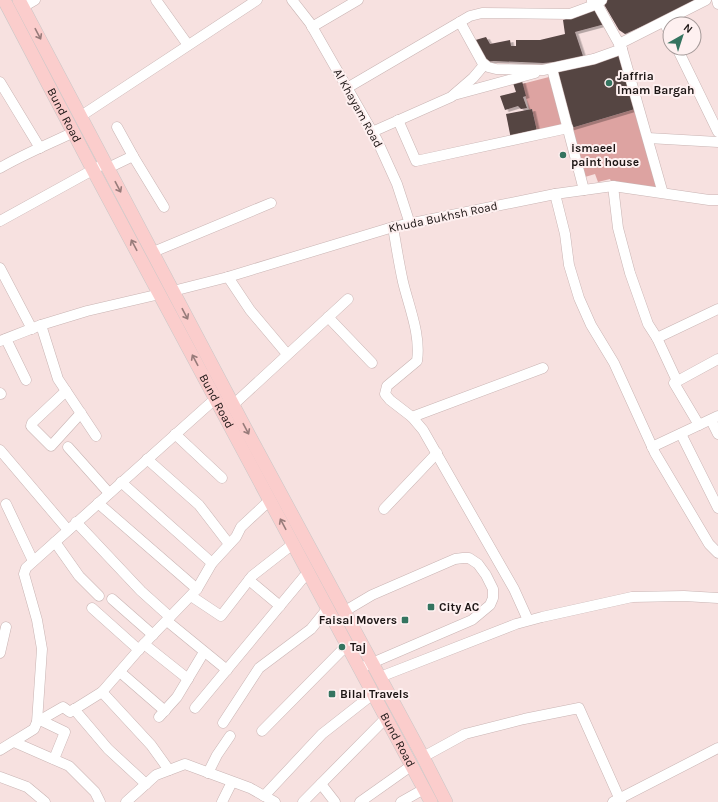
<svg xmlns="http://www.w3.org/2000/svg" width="718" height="802" font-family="Karla,sans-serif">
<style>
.green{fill:#dda3a1}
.building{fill:#554443;filter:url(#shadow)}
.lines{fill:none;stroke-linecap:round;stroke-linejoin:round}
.minor-casing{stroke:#c9b4b3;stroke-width:11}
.major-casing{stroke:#c9c7c7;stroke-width:14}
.minor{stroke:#fff;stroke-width:10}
.major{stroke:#fbcdcc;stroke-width:13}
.oneway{stroke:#977b7a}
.poi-dot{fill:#357460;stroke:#fef0f0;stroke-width:1.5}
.labels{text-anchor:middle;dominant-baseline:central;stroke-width:4;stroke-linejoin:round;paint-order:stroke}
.poi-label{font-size:12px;font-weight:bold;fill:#1d1615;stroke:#fef0f0;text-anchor:start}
.street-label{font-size:12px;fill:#1d1615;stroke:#fef0f0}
</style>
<defs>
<filter id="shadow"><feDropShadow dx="3.5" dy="2" stdDeviation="0" flood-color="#0004"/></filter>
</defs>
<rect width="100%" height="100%" fill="#f7e1e0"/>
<g class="green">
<path d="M549,77L562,126L537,131L532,109H529L522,84Z"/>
<path d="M635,109L659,193L613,186L610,179L598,182L595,174L585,177L568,129Z"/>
</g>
<g class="building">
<path d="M604,0H697L668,15L625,34L619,30L602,1Z"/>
<path d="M594,9L605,24L575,32L583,56L572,60L557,62L543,63L494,61L484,62L472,41L486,37L490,44L510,40L511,46H516V40H540L565,34L563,20Z"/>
<path d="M618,53L635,109L568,129L556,72Z"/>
<path d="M522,81L526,96L523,97L527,108L521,109L518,106L505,110L500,96L516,92L513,83Z"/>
<path d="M532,109L537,131L511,139L506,114Z"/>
</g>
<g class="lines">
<defs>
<g id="minor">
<path d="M156,0L188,45"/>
<path d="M292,0L310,23L377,140L397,184L410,224"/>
<path d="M717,0L718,4"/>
<path d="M592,1L597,4L622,49L662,190"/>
<path d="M23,7L35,0"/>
<path d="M460,22L482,62L488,67L496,69L543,70L594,59L622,49"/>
<path d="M664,22L670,34"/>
<path d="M312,27L358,0"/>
<path d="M619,44L706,0"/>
<path d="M677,48L718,132"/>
<path d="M552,69L584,190"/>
<path d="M0,82L40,148"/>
<path d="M347,88L470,16L482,13L570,14L597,4L602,0"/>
<path d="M454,95L535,73"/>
<path d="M81,116L257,0"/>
<path d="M398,120L416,161L568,128"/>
<path d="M372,132L451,97L473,78L484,65"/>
<path d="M648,138L718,142"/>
<path d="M133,156L164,207"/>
<path d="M0,168C24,154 49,144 74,132"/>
<path d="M108,168L133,156L117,127"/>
<path d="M613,186L618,228L630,273L648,324L657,338L677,381"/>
<path d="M555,194L565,234L569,265L579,298L591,325L614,363L655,453L709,544L718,553"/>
<path d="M0,221L98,167"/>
<path d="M393,227C396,245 399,264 403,282C409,307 421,335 417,361L387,386L385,394L390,400L412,417L423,430L514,589L528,620"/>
<path d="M153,252L271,203"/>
<path d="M0,268L32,329"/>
<path d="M228,277L250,310L287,354"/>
<path d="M173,291L228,277L393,227L555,194L613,186L709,200H718"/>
<path d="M328,317L372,363"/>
<path d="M41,325L58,379L96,436"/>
<path d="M657,338L718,309"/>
<path d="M6,339L26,380"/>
<path d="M0,341L41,325L87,311L160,294"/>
<path d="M66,391L32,423L31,426L51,446L81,413"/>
<path d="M0,393L1,394"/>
<path d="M233,405L348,299"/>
<path d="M412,417L543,368"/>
<path d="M711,420L718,434"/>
<path d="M699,425L674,383L718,359"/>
<path d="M175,434L222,478"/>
<path d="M681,434L718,508"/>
<path d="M68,447L109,493"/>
<path d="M652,447L718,416"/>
<path d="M0,450L68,530"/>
<path d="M147,459L199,505L229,544"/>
<path d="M121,482L212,563"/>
<path d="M98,503L197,589"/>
<path d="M6,504L33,561"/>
<path d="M384,509L437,453"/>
<path d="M76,522L141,591L170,617"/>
<path d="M55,542L79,576L99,596"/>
<path d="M249,580L280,606"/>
<path d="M191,596L221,616L252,576L293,544"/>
<path d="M112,599L153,635"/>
<path d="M92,608L139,650"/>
<path d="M345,611L372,595L455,559L463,558H469L478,564L486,575L493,589V598L490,605L472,620L365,666"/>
<path d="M167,621L227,670"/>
<path d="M144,644L188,679"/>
<path d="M0,653L6,627"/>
<path d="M120,672L165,711"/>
<path d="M380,677L516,624L542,617L632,597L684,596L718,598"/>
<path d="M102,692L151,745L169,770"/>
<path d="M195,708L308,572"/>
<path d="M74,709L108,749L146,784"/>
<path d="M159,717L177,697L204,652"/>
<path d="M40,720L65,732L54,759"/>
<path d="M37,722L63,707L70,712L102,692L142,646L197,589L212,563L236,537L241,527L270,500"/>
<path d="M223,723L259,668L311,629L328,608"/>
<path d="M262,731L347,645"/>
<path d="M14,742L69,766L95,792L100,802"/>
<path d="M0,750L34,729L37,722L42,649L37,620L24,574L26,568L215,399"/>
<path d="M423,757L465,734L524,719L579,708L621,802"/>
<path d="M208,773L217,755L230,736"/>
<path d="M0,777L27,787L45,802"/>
<path d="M321,784L335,802"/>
<path d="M264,796L322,734L373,694"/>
<path d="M126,802L156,775L185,764L250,788L275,802"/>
<path d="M222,802L232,782"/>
<path d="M303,802L386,718"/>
<path d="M360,802L411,766"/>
<path d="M401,802L424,789"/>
<path d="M613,802L718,748"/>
</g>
<g id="major">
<path id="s1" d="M4,0L93,170L431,802"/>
<path d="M19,0L249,435L423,757L446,802"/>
</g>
</defs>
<use href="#minor" class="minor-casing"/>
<use href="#major" class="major-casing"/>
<use href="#minor" class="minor"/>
<use href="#major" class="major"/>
</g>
<defs><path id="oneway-shaft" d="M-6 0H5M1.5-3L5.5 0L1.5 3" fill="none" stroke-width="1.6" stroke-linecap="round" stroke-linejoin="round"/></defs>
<g class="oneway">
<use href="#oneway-shaft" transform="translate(38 34) rotate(62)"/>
<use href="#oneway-shaft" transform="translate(118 187) rotate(62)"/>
<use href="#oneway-shaft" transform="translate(134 245) rotate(-118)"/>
<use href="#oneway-shaft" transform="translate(185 314) rotate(62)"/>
<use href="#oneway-shaft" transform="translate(195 360) rotate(-118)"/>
<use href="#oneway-shaft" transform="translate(246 429) rotate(62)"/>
<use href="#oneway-shaft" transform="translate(283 524) rotate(-118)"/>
</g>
<g class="poi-dot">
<circle cx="609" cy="83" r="4"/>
<circle cx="563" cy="155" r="4"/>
<rect x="427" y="603" width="8" height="8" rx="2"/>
<rect x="401" y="616" width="8" height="8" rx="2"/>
<circle cx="342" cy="647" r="4"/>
<rect x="328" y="690" width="8" height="8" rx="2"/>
</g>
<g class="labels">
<g class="poi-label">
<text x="617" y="76">Jaffria<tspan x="617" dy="14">Imam Bargah</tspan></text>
<text x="571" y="148">ismaeel<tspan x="571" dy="14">paint house</tspan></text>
<text x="439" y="607">City AC</text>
<text x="397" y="620" text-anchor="end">Faisal Movers</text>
<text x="350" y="647">Taj</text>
<text x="340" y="694">Bilal Travels</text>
</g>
<g class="street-label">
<text transform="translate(358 108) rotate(61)">Al Khayam Road</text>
<text stroke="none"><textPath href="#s1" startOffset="130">Bund Road</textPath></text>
<text transform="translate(443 217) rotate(-12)">Khuda Bukhsh Road</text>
<text stroke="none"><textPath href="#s1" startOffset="454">Bund Road</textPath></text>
<text stroke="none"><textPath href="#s1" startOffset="838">Bund Road</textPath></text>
</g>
</g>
<g transform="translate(682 36) rotate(39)"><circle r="19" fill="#fef0f0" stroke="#a49998"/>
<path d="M0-3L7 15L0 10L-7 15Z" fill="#357460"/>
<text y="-6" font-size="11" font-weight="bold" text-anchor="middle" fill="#1d1615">N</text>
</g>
</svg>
